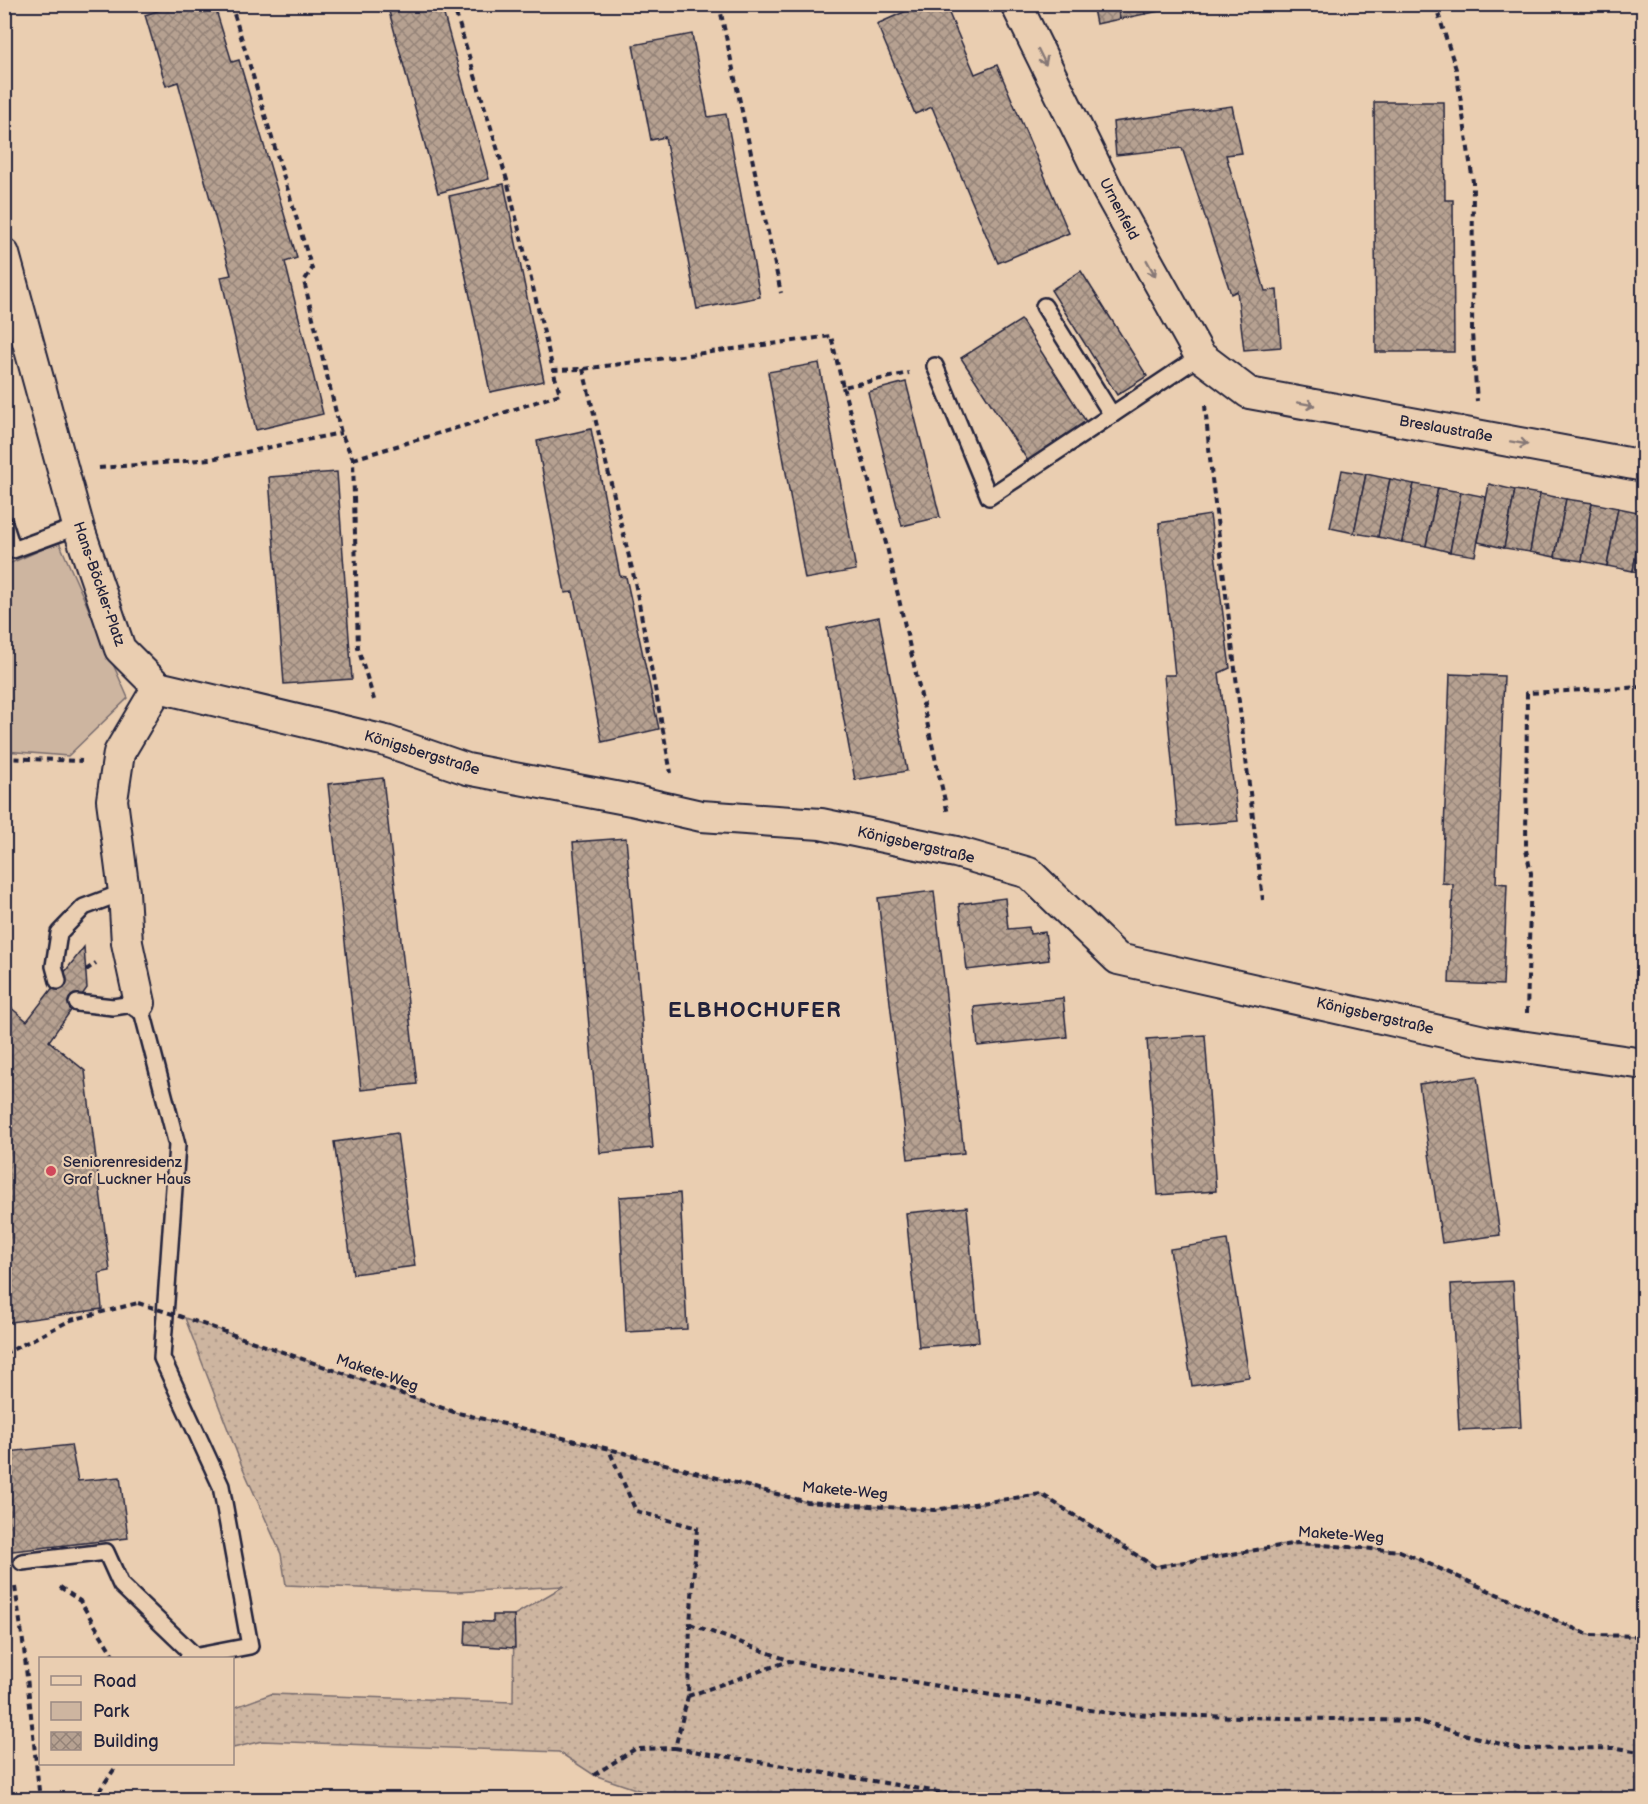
<svg xmlns="http://www.w3.org/2000/svg" width="1648" height="1804" font-family="'Balsamiq Sans',sans-serif">
<style>
.grass{fill:url(#grass-dots);stroke:#786c6e;stroke-width:1.5}
.green{fill:#cdb5a0;stroke:#786c6e;stroke-width:1.5}
.building{fill:url(#building-cross-hatch);stroke:#22223b;stroke-width:1.5}
.lines{fill:none;stroke-linecap:round;stroke-linejoin:round}
.lane-casing{stroke:#22223b;stroke-width:20}
.street-casing{stroke:#22223b;stroke-width:34}
.path{stroke:#22223b;stroke-width:4;stroke-dasharray:6 4.5;stroke-linecap:butt}
.lane{stroke:#eaceb1;stroke-width:15}
.street{stroke:#eaceb1;stroke-width:30}
.path-bridge{stroke:#22223b;stroke-width:4;stroke-dasharray:6 4.5;stroke-linecap:butt}
.oneway{stroke:#867876}
.poi-dot{fill:#d1495b;stroke:#eaceb1;stroke-width:2}
.labels{text-anchor:middle;dominant-baseline:central;stroke-width:4.5;stroke-linejoin:round;paint-order:stroke}
.street-label{font-size:15px;fill:#22223b;stroke:#eaceb1}
.poi-label{font-size:15px;fill:#22223b;stroke:#eaceb1;text-anchor:start}
.district-label{font-size:21px;font-weight:bold;letter-spacing:1.5px;fill:#22223b;stroke:#eaceb1}
</style>
<defs>
<pattern id="grass-dots" width="8" height="8" patternUnits="userSpaceOnUse" patternTransform="scale(1.5)"><rect width="8" height="8" fill="#cdb5a0"/><path d="M2 2h.1M6 6h.1" fill="none" stroke="#b09b8b" stroke-width="1.8" stroke-linecap="round"/></pattern>
<pattern id="building-cross-hatch" width="8" height="8" patternUnits="userSpaceOnUse" patternTransform="scale(1.5)"><rect width="8" height="8" fill="#b6a191"/><path d="M0 0l8 8M0 8l8-8" fill="none" stroke="#948378"/></pattern>
</defs>
<rect width="100%" height="100%" fill="#eaceb1"/>
<filter id="ink" filterUnits="userSpaceOnUse"><feTurbulence type="fractalNoise" baseFrequency=".0167" numOctaves="2"/><feDisplacementMap in="SourceGraphic" scale="12" xChannelSelector="R" yChannelSelector="G"/><feConvolveMatrix kernelMatrix="1 2 1 2 8 2 1 2 1" color-interpolation-filters="sRGB"/></filter>
<g filter="url(#ink)">
<path class="grass" d="M185,1318L454,1412L609,1449L807,1502L934,1510L1041,1494L1155,1566L1297,1543L1400,1551L1589,1635L1643,1636V1799L668,1800L594,1775L559,1752L262,1741L233,1748V1708L271,1694L513,1702L514,1615L564,1586L456,1592L286,1585L281,1554L242,1466Z"/>
<path class="green" d="M59,542L128,698L68,756L5,751L4,566Z"/>
<g class="building">
<path d="M178,4H214L232,62L239,60L297,258L285,262L323,414L256,430L221,277L231,275L178,82L166,86L145,15Z"/>
<path d="M387,4H441L489,179L438,193Z"/>
<path d="M922,4H945L975,74L997,65L1069,233L998,263L932,107L915,114L877,24Z"/>
<path d="M1092,4H1117L1120,19L1096,24Z"/>
<path d="M1117,4H1143L1145,14L1120,19Z"/>
<path d="M1143,4H1168L1169,9L1145,14Z"/>
<path d="M692,34L708,117L726,114L760,297L697,309L665,137L651,140L633,45Z"/>
<path d="M1374,102H1444L1445,200H1453L1454,352H1376Z"/>
<path d="M1232,106L1242,153L1226,155L1265,291L1277,290L1281,347L1244,350L1237,291L1231,294L1182,148L1116,155L1113,122Z"/>
<path d="M504,184L544,381L490,392L449,196Z"/>
<path d="M1081,271L1147,376L1117,395L1051,290Z"/>
<path d="M1021,320L1087,423L1028,461L961,358Z"/>
<path d="M819,363L856,570L805,579L768,372Z"/>
<path d="M906,382L940,517L902,526L868,392Z"/>
<path d="M591,429L620,576L626,577L659,729L602,742L573,592L565,593L537,441Z"/>
<path d="M1342,470L1366,474L1354,533L1330,528Z"/>
<path d="M337,472L352,679L284,684L269,477Z"/>
<path d="M1366,474L1390,479L1378,537L1354,533Z"/>
<path d="M1390,479L1414,484L1402,542L1378,537Z"/>
<path d="M1414,484L1438,488L1426,546L1402,542Z"/>
<path d="M1489,484L1515,490L1504,548L1478,542Z"/>
<path d="M1438,488L1461,492L1450,552L1426,546Z"/>
<path d="M1515,490L1540,494L1530,552L1504,548Z"/>
<path d="M1461,492L1486,497L1475,556L1450,552Z"/>
<path d="M1540,494L1566,499L1555,557L1530,552Z"/>
<path d="M1566,499L1592,503L1582,561L1555,557Z"/>
<path d="M1592,503L1618,508L1607,566L1582,561Z"/>
<path d="M1618,508L1643,513L1633,571L1607,566Z"/>
<path d="M1643,513H1644V573L1633,571Z"/>
<path d="M1210,515L1230,668L1219,673L1238,821L1178,826L1164,675H1175L1159,523Z"/>
<path d="M879,617L907,771L855,780L827,628Z"/>
<path d="M1450,674L1504,676L1496,883L1507,884L1503,985L1449,983L1453,884L1442,883Z"/>
<path d="M383,778L417,1084L361,1090L328,784Z"/>
<path d="M626,838L653,1148L600,1153L573,842Z"/>
<path d="M934,891L964,1153L908,1159L878,898Z"/>
<path d="M1005,898L1008,929L1029,927L1030,934L1045,932L1049,960L967,970L959,904Z"/>
<path d="M84,947L87,988L49,1041L85,1071L110,1271L99,1273L102,1309L4,1323V1002L27,1021Z"/>
<path d="M1063,998L1067,1037L978,1046L974,1007Z"/>
<path d="M1205,1035L1216,1191L1158,1195L1147,1039Z"/>
<path d="M1477,1076L1500,1235L1442,1243L1419,1084Z"/>
<path d="M397,1133L415,1266L353,1274L334,1142Z"/>
<path d="M680,1193L687,1329L626,1332L619,1197Z"/>
<path d="M967,1207L979,1342L919,1347L906,1213Z"/>
<path d="M1227,1240L1249,1377L1192,1386L1170,1249Z"/>
<path d="M1513,1281L1521,1427L1459,1430L1451,1284Z"/>
<path d="M4,1425L8,1452L71,1445L78,1481L120,1477L128,1538L4,1552Z"/>
<path d="M493,1615H514L515,1648L465,1645L466,1621L493,1622Z"/>
</g>
<g class="lines">
<defs>
<g id="lane">
<path d="M1044,306L1112,415"/>
<path d="M935,366L989,497L1200,356"/>
<path d="M4,523L13,550L65,531L79,529"/>
<path d="M58,981L54,966L59,933L84,907L124,892"/>
<path d="M77,1003L113,1007L140,1003L177,1145L162,1358L221,1486L250,1646L188,1658"/>
<path d="M22,1562L106,1552L121,1585L196,1657"/>
</g>
<g id="street">
<path d="M1016,4L1107,189L1200,356L1249,393L1644,466"/>
<path d="M4,254L79,529L120,649L158,687"/>
<path d="M158,687L386,741L467,769L631,800L701,816L821,824L956,852L1029,873L1118,959L1484,1041L1637,1063L1644,1062"/>
<path d="M140,1003L127,943L124,892L112,800L119,753L158,687"/>
</g>
</defs>
<use href="#lane" class="lane-casing"/>
<use href="#street" class="street-casing"/>
<g class="path">
<path d="M231,4L312,269L304,281L341,433L353,459L358,648L375,703"/>
<path d="M453,4L507,180L553,370"/>
<path d="M719,4L781,293"/>
<path d="M1435,4L1456,69L1473,182L1472,333L1477,401"/>
<path d="M583,369L634,577L671,773"/>
<path d="M843,387L887,547L948,814"/>
<path d="M1205,405L1212,479L1263,900"/>
<path d="M353,459L470,424L560,394L553,370L583,369L831,336L843,387L909,373"/>
<path d="M99,468L211,459L341,433"/>
<path d="M4,758L82,761"/>
<path d="M86,970L96,963"/>
<path d="M1527,1013L1531,873L1526,850L1527,693L1644,687"/>
<path d="M191,1320L454,1412L609,1449L807,1502L934,1510L1041,1494L1155,1567L1297,1543L1400,1551L1589,1635L1644,1636"/>
<path d="M4,1354L71,1320L138,1303"/>
<path d="M15,1587L24,1649L40,1800"/>
<path d="M60,1587L80,1601L115,1658"/>
<path d="M690,1624L788,1660"/>
<path d="M688,1696L789,1661L1003,1697L1116,1714L1416,1721L1519,1749L1618,1748L1644,1753"/>
<path d="M675,1748L987,1800"/>
<path d="M594,1775L635,1749L675,1748L688,1696L690,1624L697,1528L636,1511L609,1450"/>
<path d="M93,1800L115,1768V1764"/>
</g>
<use href="#lane" class="lane"/>
<use href="#street" class="street"/>
<path class="path-bridge" d="M138,1303L185,1318"/>
</g>
<defs><path id="oneway-shaft" d="M-6 0H5M1.5-3L5.5 0L1.5 3" fill="none" stroke-width="1.6" stroke-linecap="round" stroke-linejoin="round" transform="scale(1.5)"/></defs>
<g class="oneway">
<use href="#oneway-shaft" transform="translate(1042 57) rotate(64)"/>
<use href="#oneway-shaft" transform="translate(1151 268) rotate(61)"/>
<use href="#oneway-shaft" transform="translate(1306 404) rotate(10)"/>
<use href="#oneway-shaft" transform="translate(1519 443) rotate(10)"/>
</g>
</g>
<circle class="poi-dot" cx="51" cy="1171" r="6"/>
<g class="labels">
<g class="street-label">
<text transform="translate(1119 209) rotate(62)">Urnenfeld</text>
<text transform="translate(1446 429) rotate(10)">Breslaustraße</text>
<text transform="translate(99 584) rotate(71)">Hans-Böckler-Platz</text>
<text transform="translate(422 753) rotate(17)">Königsbergstraße</text>
<text transform="translate(916 845) rotate(13)">Königsbergstraße</text>
<text transform="translate(1375 1016) rotate(13)">Königsbergstraße</text>
<text transform="translate(377 1373) rotate(19)">Makete-Weg</text>
<text transform="translate(845 1491) rotate(5)">Makete-Weg</text>
<text transform="translate(1341 1535) rotate(4)">Makete-Weg</text>
</g>
<g class="poi-label">
<text x="63" y="1162">Seniorenresidenz<tspan x="63" dy="17">Graf Luckner Haus</tspan></text>
</g>
<g class="district-label">
<text x="755" y="1010">ELBHOCHUFER</text>
</g>
</g>
<rect width="1648" height="1804" fill="none" stroke="#eaceb1" stroke-width="24"/>
<rect x="12" y="12" width="1624" height="1780" fill="none" stroke="#22223b" stroke-width="2" filter="url(#ink)"/>
<rect x="39" y="1657" width="195" height="108" fill="#eaceb1" stroke="#9a8982" stroke-width="1.5"/>
<rect x="51" y="1676" width="30" height="9" fill="#eaceb1" stroke="#9a8982" stroke-width="1.5"/>
<text x="93" y="1687" font-size="18" fill="#22223b">Road</text>
<rect x="51" y="1702" width="30" height="18" fill="#cdb5a0" stroke="#9a8982" stroke-width="1.5"/>
<text x="93" y="1717" font-size="18" fill="#22223b">Park</text>
<rect x="51" y="1732" width="30" height="18" fill="url(#building-cross-hatch)" stroke="#9a8982" stroke-width="1.5"/>
<text x="93" y="1747" font-size="18" fill="#22223b">Building</text>
</svg>
